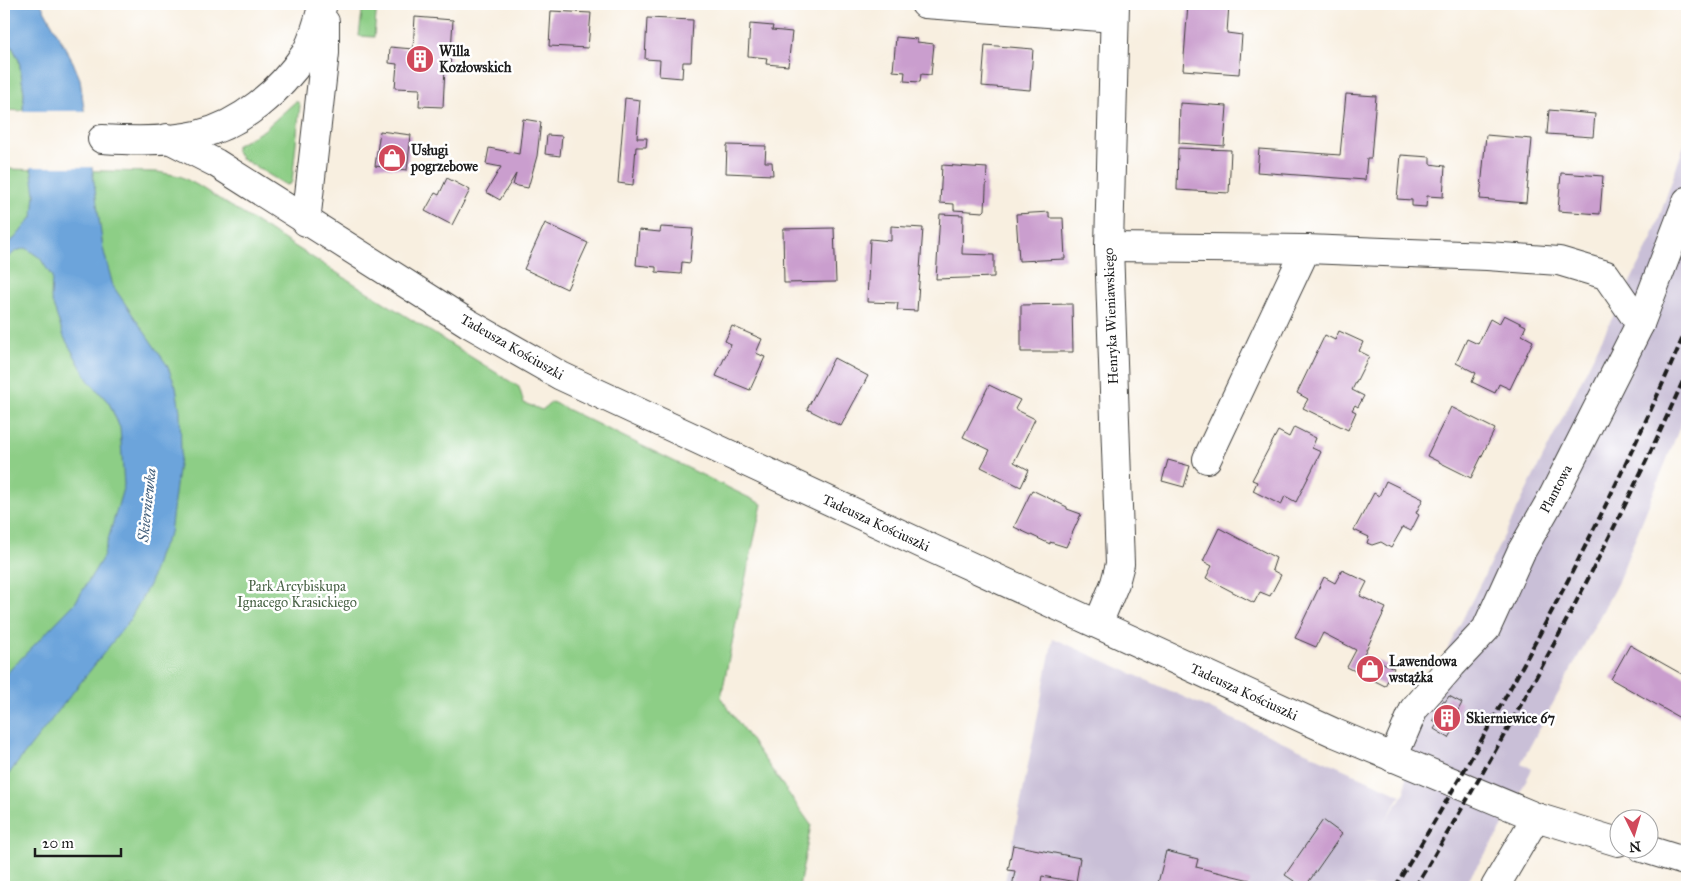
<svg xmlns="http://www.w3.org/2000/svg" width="1691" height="891" font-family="'IM FELL Great Primer',serif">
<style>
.industrial{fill:#c9bfd7}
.green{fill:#8dce86;stroke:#547551}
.water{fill:#6ca4db;stroke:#44607c}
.pier{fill:#f8efe0}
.building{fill:#ca9ece}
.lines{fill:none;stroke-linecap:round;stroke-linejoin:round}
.minor-casing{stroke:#3d3c39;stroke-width:30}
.minor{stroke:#fff;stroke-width:28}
.rail{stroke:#1c1c1c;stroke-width:4;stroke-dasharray:8 4;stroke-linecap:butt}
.labels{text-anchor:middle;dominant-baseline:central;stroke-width:5;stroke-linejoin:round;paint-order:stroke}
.poi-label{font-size:14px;font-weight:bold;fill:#1c1c1c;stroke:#fff;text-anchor:start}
.street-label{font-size:14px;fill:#1c1c1c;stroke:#fff}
.park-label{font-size:14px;fill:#496346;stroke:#fff}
.water-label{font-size:15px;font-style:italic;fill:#44607c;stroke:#fff}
</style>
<rect width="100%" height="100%" fill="#fff"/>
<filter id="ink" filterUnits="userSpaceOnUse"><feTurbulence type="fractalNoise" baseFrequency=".02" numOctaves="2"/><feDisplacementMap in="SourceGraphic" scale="10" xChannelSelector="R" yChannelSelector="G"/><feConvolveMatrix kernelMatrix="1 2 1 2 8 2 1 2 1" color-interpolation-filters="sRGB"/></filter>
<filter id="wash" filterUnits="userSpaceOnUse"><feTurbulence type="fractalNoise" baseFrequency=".0096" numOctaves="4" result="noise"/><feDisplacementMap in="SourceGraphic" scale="20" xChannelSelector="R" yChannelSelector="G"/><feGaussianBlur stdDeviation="1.12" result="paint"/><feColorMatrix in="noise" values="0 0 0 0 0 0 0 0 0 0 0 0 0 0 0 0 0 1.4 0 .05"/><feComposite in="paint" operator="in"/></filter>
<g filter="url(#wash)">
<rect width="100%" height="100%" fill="#f8efe0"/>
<path class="industrial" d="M1687,137V409L1617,584L1521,763L1532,769L1498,835L1463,887H1004L1053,638L1401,795L1384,823L1405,792L1410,725L1652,238Z"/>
<g class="green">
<path d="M363,4H377L374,37L359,36Z"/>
<path d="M4,31L19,60L24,93L23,111L4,110Z"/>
<path d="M295,102H298L300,105L292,182L290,184L286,185L241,158L236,150V146L264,130Z"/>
<path d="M4,169L158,172L180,176L197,185L519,387L524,403L542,410L552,402L762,504L740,603L721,698L811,825L799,887H4Z"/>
</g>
<path class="water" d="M4,4H41L73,62L80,79L103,248L113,286L167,365L176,387L180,411L181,453L178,470L170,533L159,553L150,583L129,621L4,780V676L75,603L103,557L124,485L120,428L109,403L88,380L64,337L51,299L52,277L40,258L26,248L16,251L4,261V247L16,237L33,216L35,194L23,111L24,93L19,60L4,31Z"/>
<path class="pier" d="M20,111H87L95,167H28Z"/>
<g id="blocks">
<g class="building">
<path d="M1188,4H1229L1227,33L1242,35L1239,74L1183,70Z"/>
<path d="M551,11L591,13L588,48L549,46Z"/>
<path d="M415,17L453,20L450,67H445L443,107L419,106L420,89L395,88L397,64L389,63L390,47L413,49Z"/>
<path d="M647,18L693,20L691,62H683L682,78L659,76L660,60L645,59Z"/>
<path d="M750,24L773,26L772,30L792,32L788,66L766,64L767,58L748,56Z"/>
<path d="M896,37L917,39V42L934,44L931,75L921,74L920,82L904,81L905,72L893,71Z"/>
<path d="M985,45L1033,49L1030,90L982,86Z"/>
<path d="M1346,94L1376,96L1371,158H1367L1365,180L1257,172L1259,149L1340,155Z"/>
<path d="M625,98L640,100L637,138H647L646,147H636L633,185L618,183Z"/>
<path d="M1180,103L1227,106L1224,146L1179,143Z"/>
<path d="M1549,110L1595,114L1593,137L1547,134Z"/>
<path d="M523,119L541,122L537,156L528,188L513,185L516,174L500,200L486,192L501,167L486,164L489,148L519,154Z"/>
<path d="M380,131L411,135L407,170L375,166Z"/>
<path d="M547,135L562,136L560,156L545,154Z"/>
<path d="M1486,135L1532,139L1526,203L1480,199Z"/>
<path d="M727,145L766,146L765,162H772L773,175L726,173Z"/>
<path d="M1178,148L1231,150L1229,193L1177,190Z"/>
<path d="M1401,155L1430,157V164L1445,166L1443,197L1427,196L1426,207L1412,206V200L1397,199Z"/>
<path d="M942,165L987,168L985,210L983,212L954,210V204L940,203Z"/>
<path d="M1561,173L1603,176L1600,214L1558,211Z"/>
<path d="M447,178L470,190L452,225L425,211L435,193L439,195Z"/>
<path d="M1049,212V218H1063L1065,259L1019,261L1016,214Z"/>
<path d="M940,214L963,215L962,254L994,255V277L936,279Z"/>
<path d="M545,223L588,243L567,289L524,269Z"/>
<path d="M891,226L923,228L917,311L897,310L898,303L867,302L870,239L891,241Z"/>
<path d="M661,227L693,229L690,263L682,262L681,274L656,272V267L636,265L639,230L660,232Z"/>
<path d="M834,228L836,282L784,283L783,229Z"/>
<path d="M1072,304L1073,352H1021V305Z"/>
<path d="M1504,315L1526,326L1522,335L1533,341L1510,389L1499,384L1495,393L1472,382L1476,373L1456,363L1467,339L1478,344L1490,319L1499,324Z"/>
<path d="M732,326L762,339L756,353L765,357L750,390L716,376L731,344L725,341Z"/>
<path d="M1339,331L1363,342L1359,351L1369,356L1352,390L1364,396L1358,407L1355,405L1352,410L1356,412L1348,430L1303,408L1308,399L1297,393L1325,335L1335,340Z"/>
<path d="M834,358L868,376L841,426L807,409Z"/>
<path d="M989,385L1020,400L1015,409L1035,419L1014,462L1029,470L1021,487L981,467L990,450L963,437Z"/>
<path d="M1451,407L1495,429L1471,478L1427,456Z"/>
<path d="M1294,427L1316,438L1312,448L1321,452L1296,502L1285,496L1281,505L1253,491L1257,482L1252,480L1278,431L1289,437Z"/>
<path d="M1168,460L1190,466L1184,487L1162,481Z"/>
<path d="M1386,481L1423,499L1416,513L1419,515L1411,531L1403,527L1391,548L1381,542L1372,545L1367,543L1369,537L1354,530L1374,493L1379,496Z"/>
<path d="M1032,490L1067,507V509L1081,514L1066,547L1050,542V544L1014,527Z"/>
<path d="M1219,528L1276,558L1272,570L1281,575L1270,596L1260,592L1254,603L1206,578L1212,566L1203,561Z"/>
<path d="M1342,570L1367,582L1360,596L1386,608L1364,654L1394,668L1385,686L1347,667L1356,650L1323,633L1316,647L1295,638L1324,577L1335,583Z"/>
<path d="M1630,645L1687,677V722L1611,679Z"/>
<path d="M1449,696L1462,703L1456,714L1461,717L1449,738L1434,729L1438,723L1433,720L1443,701L1445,702Z"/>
<path d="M1323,820L1342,834L1305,887H1303L1285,875Z"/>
<path d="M1013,845L1080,858L1076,882L1042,876L1040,887H1012L1015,871L1008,870Z"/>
<path d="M1166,851L1198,859L1196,867L1250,880L1248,887H1157Z"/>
</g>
</g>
</g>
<g filter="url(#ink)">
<use href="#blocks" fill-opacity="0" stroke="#3d3c39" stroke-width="1"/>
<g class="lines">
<defs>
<g id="minor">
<path d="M925,4L1114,18"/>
<path d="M167,138L216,163L468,323L561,376L933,549L1335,733L1536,817L1618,842"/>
<path d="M102,139C133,141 166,142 197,135C241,125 280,91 305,54C314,39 318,20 323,4"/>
<path d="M306,222L325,53V22"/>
<path d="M1109,247L1306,249L1487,256L1559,261L1606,275L1640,324"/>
<path d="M1207,459L1306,249"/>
<path d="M1098,624L1115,583L1120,564L1109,247L1115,4"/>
<path d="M1393,758L1414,709L1452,665L1486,629L1521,552L1553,496L1640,324L1687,201"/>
<path d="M1642,848L1687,862"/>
<path d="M1495,887L1536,817"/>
</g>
</defs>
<use href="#minor" class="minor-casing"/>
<use href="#minor" class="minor"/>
<g class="rail">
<path d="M1395,887C1504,708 1604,522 1687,328"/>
<path d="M1415,887C1516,721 1608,550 1687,372"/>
</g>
</g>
</g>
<defs>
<symbol id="building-disc" viewBox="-11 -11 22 22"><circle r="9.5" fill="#d1495b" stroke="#fff"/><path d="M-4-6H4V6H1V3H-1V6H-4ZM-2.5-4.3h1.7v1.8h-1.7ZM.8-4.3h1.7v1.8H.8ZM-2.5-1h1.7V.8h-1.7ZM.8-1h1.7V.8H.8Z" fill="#fff"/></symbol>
<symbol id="shop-disc" viewBox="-11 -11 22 22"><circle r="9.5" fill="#d1495b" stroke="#fff"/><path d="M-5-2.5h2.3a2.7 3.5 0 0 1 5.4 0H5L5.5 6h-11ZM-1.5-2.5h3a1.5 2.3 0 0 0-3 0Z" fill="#fff"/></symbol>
</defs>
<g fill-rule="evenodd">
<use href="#building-disc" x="404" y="43" width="32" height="32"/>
<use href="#shop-disc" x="376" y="142" width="32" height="32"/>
<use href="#shop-disc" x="1354" y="653" width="32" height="32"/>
<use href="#building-disc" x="1431" y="702" width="32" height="32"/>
</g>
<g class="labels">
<g class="poi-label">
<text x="439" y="51">Willa<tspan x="439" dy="16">Kozłowskich</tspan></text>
<text x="411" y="150">Usługi<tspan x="411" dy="16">pogrzebowe</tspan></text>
<text x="1389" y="661">Lawendowa<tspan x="1389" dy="16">wstążka</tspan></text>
<text x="1466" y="718">Skierniewice 67</text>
</g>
<g class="street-label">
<text transform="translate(1111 316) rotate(-92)">Henryka Wieniawskiego</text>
<text transform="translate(512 347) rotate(30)">Tadeusza Kościuszki</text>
<text transform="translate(1556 489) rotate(-62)">Plantowa</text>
<text transform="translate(876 523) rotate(25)">Tadeusza Kościuszki</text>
<text transform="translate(1244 692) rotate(25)">Tadeusza Kościuszki</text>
</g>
<g class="park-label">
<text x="297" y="586">Park Arcybiskupa<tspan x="297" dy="16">Ignacego Krasickiego</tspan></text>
</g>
<g class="water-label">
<text transform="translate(147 505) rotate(-84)">Skierniewka</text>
</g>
</g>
<rect width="1691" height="891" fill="none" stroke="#fff" stroke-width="20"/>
<g transform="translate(1634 834) rotate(175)"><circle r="24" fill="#ffffff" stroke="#a4a4a4"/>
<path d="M0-4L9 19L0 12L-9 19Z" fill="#d1495b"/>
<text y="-8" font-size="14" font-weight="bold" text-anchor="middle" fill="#1c1c1c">N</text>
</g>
<path d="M35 848v8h86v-8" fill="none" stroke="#1c1c1c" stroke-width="2.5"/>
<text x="42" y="848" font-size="15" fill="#1c1c1c" stroke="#ffffff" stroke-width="4" paint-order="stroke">20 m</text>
</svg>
